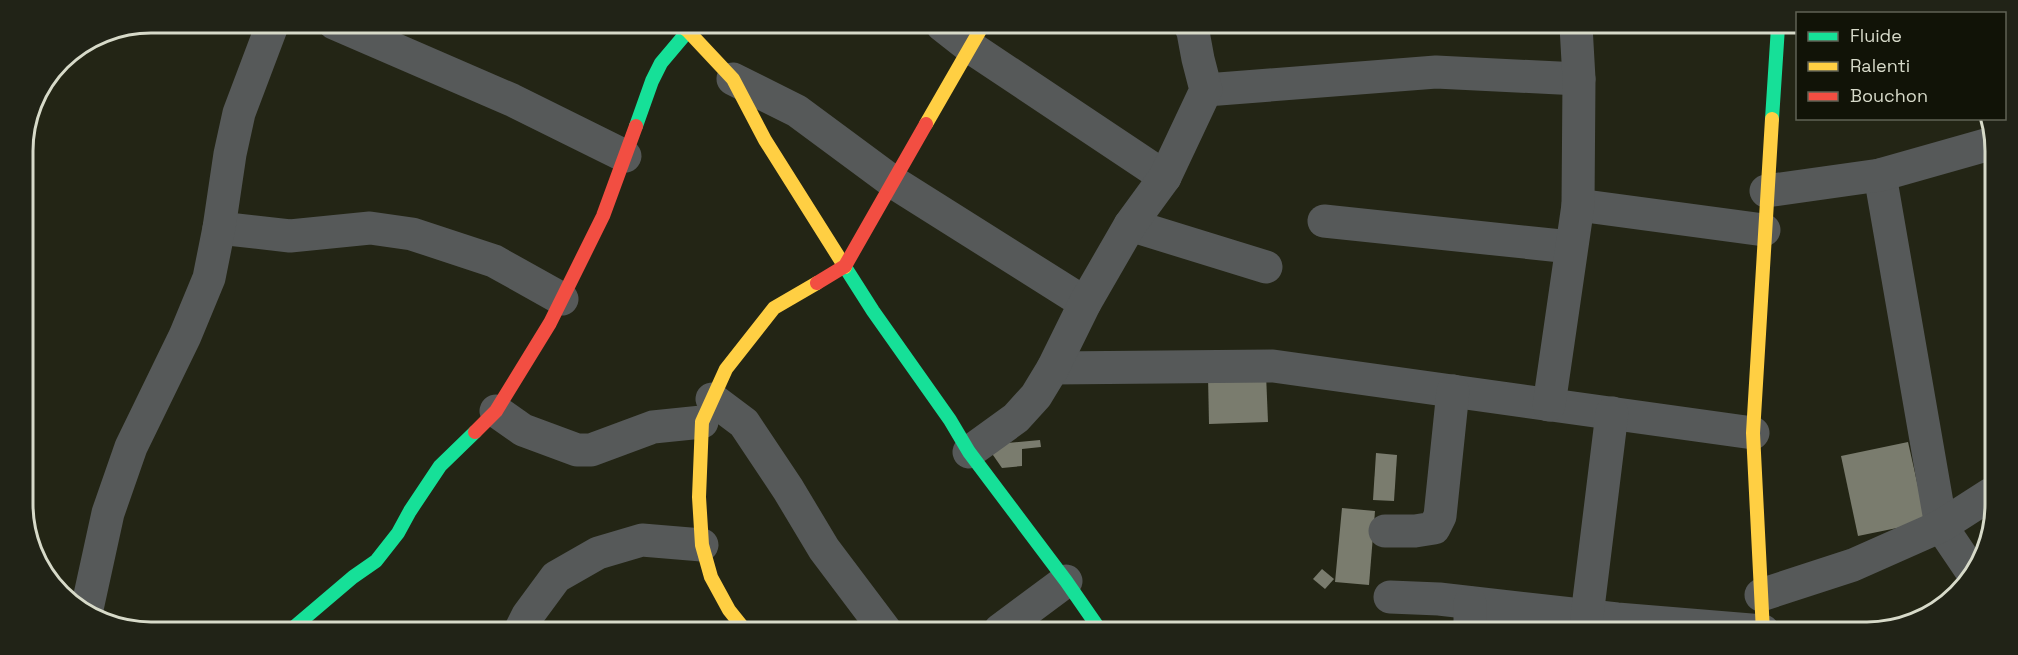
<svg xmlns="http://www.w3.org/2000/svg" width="2018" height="655" font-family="'Space Grotesk',sans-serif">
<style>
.building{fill:#7a7c6e}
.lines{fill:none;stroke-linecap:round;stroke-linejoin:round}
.street{stroke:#565959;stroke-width:33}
.fast{stroke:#16e098;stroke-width:14}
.slow{stroke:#ffcf43;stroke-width:14}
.jam{stroke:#f24e42;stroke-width:14}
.rim{fill:none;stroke:#d7dac9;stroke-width:3}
</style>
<rect width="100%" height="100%" fill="#232515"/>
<g class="building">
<path d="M1266,374L1268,422L1209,424L1208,376Z"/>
<path d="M1040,440L1041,447L1022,449V466L1002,468L986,445Z"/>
<path d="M1908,442L1926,522L1858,536L1841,456Z"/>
<path d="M1376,453L1397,455L1394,501L1373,500Z"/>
<path d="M1342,508L1375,511L1369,585L1335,582Z"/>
<path d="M1322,569L1334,579L1325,589L1313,579Z"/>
</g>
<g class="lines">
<g class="street">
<path d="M334,23L512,100L625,156"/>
<path d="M942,25L970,47L1165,177"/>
<path d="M733,79L797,111L893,182L1085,303"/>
<path d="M1206,90L1436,72L1579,79"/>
<path d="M1880,175L1941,526L1970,569"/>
<path d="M1766,191L1880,175L1993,143"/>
<path d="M1578,205L1764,230"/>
<path d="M1324,221L1571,247"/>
<path d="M1130,225L1266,267"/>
<path d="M219,228L290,236L370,228L412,234L494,261L562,299"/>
<path d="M1053,368L1273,366L1753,433"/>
<path d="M712,399L744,423L788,489L824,549L885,630"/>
<path d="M1549,405L1578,205L1579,79L1576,26"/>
<path d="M496,411L523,430L577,450H591L653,427L702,422"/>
<path d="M969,452L1016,418L1036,396L1053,368L1085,303L1130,225L1165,177L1206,90L1198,59L1193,32L1190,25"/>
<path d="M1385,531H1415L1434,528L1440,516L1453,391"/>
<path d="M1761,595L1853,565L1941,526L1991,494"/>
<path d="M1390,597L1439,599L1617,619L1763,631"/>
<path d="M1470,603V631"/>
<path d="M87,609L108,513L131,447L185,336L209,278L219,228L230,154L239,113L273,23"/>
<path d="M1587,616L1612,413"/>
<path d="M521,629L528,615L556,577L598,553L642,540L702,545"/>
<path d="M1000,630L1066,581"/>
</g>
<g class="fast">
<path d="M1772,119L1778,27"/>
<path d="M636,126L652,81L661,63L688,31"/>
<path d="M845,267L873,311L950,420L969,452L1066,581L1100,630"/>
<path d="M293,628L353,577L376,561L398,533L410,511L440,466L475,432"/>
</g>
<g class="slow">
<path d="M679,24L688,31L733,79L765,140L845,267"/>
<path d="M926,124L983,25"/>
<path d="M745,630L729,610L711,577L702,545L699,497L702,422L726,369L774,308L817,283"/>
<path d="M1763,632L1753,433L1772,119"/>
</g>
<g class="jam">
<path d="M817,283L845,266L926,124"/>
<path d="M475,432L496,411L550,323L603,216L636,126"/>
</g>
</g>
<path d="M0 0H2018V655H0ZM151 33H1867A118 118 0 0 1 1985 151V504A118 118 0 0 1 1867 622H151A118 118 0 0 1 33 504V151A118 118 0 0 1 151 33Z" fill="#212317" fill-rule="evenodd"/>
<path class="rim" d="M151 33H1867A118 118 0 0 1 1985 151V504A118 118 0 0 1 1867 622H151A118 118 0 0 1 33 504V151A118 118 0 0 1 151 33Z"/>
<rect x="1796" y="12" width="210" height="108" fill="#111307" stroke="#606355" stroke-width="1.5"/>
<rect x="1808" y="32" width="30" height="9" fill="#16e098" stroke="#606355" stroke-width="1.5"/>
<text x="1850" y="42" font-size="18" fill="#d7dac9">Fluide</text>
<rect x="1808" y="62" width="30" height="9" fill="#ffcf43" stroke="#606355" stroke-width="1.5"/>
<text x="1850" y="72" font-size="18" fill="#d7dac9">Ralenti</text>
<rect x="1808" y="92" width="30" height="9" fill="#f24e42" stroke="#606355" stroke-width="1.5"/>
<text x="1850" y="102" font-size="18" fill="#d7dac9">Bouchon</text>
</svg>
